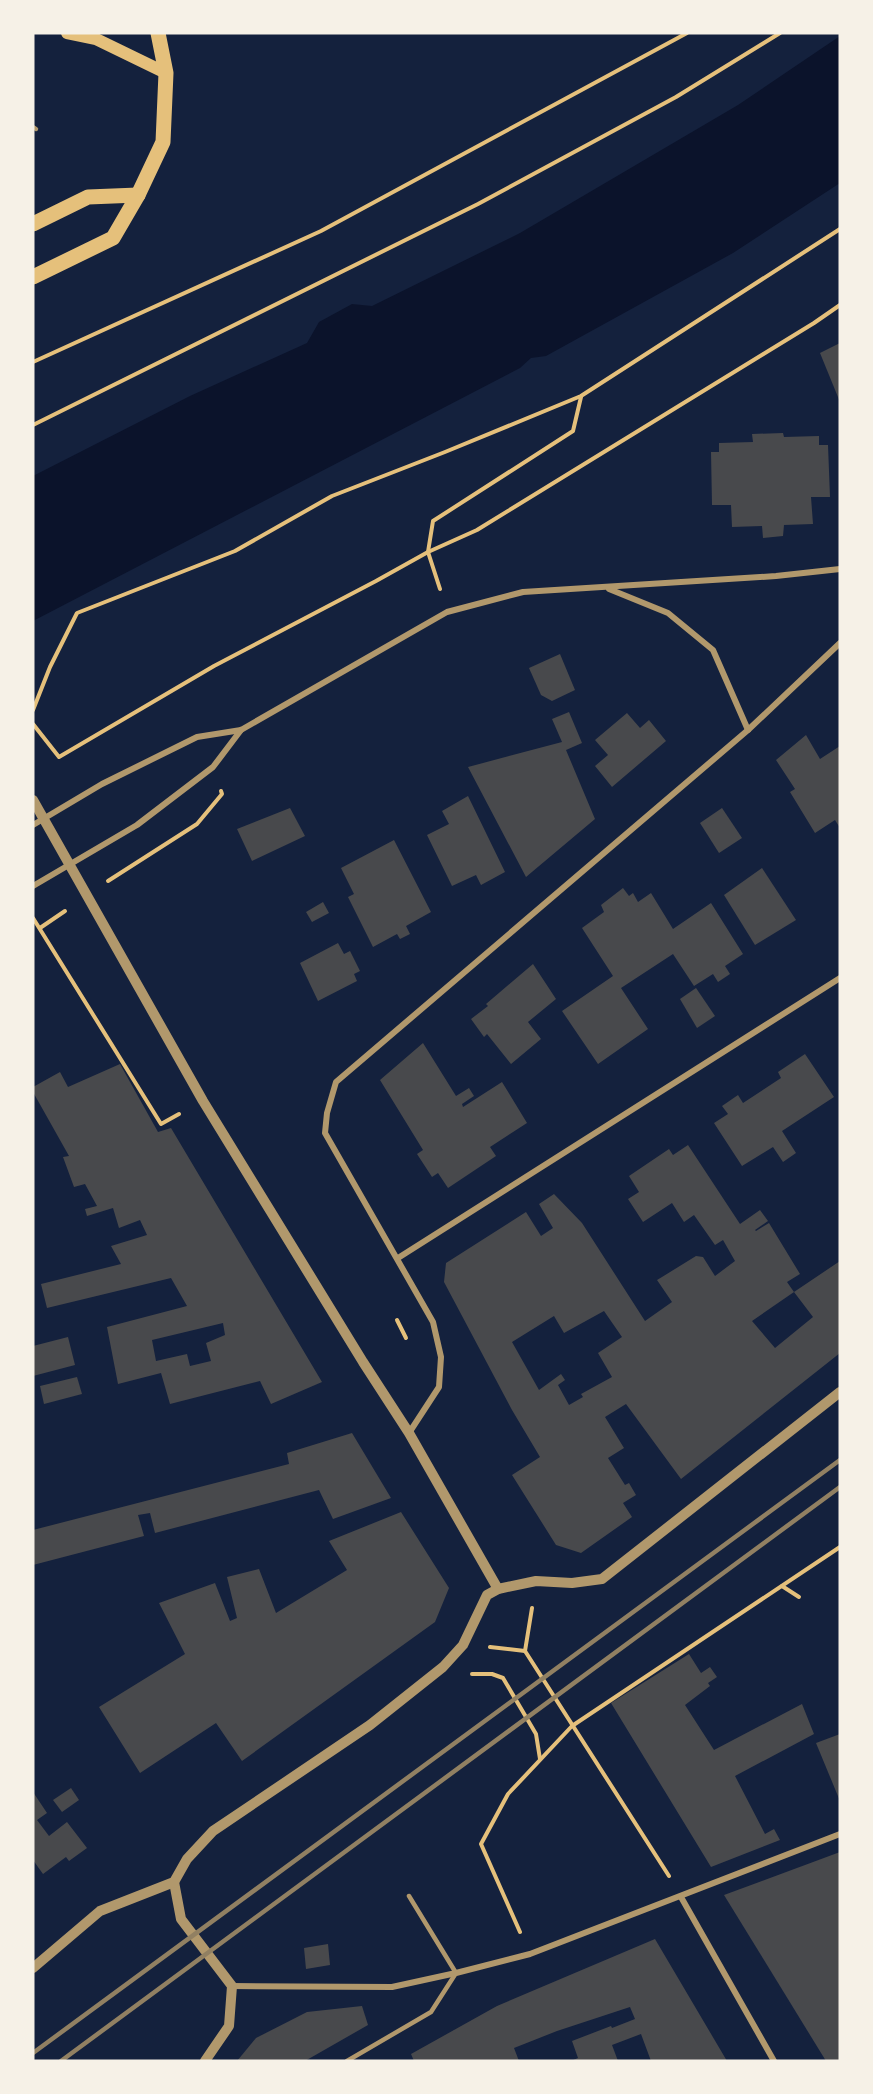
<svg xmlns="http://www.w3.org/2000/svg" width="873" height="2094" font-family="Merriweather,serif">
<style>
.water{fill:#0b132b}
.building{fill:#48494c;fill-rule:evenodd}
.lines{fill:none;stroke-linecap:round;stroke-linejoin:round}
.path{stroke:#e5c07b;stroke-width:4}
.service{stroke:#b1986c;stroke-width:4.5}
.minor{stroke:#b1986c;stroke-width:6}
.tertiary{stroke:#b1986c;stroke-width:10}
.secondary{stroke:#e5c07b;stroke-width:12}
.primary{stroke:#e5c07b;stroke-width:15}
.rail{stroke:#918062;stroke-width:4.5}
</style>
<rect width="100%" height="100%" fill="#14213d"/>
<path class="water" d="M840,36V183L733,253L546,356L531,358L520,368L33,621V476L190,396L307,343L319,322L352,304L372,306L520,233L738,105Z"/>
<g class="building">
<path d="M840,343V402L820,353Z"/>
<path d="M783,433L784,437L819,436V445H828L830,497H811L813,524L784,525L783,536L763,538L762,526L732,527L731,505H712L711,452H719V443L753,442L752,434Z"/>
<path d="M560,654L575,690L552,701L541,695L529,668Z"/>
<path d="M569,712L582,743L566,750L595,819L526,877L468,767L562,742L552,719Z"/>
<path d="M627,713L640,728L649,720L666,741L612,787L595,766L608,755L595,740Z"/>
<path d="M806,735L820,759L840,746V828L835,820L815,833L790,792L795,789L776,760Z"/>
<path d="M468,796L505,872L481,885L476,875L452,886L427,835L449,824L442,811Z"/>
<path d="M290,808L305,836L252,861L237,829Z"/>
<path d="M722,808L742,838L719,853L700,823Z"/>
<path d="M394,840L431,912L406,926L410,934L400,939L397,934L373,947L348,897L354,894L341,868Z"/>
<path d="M762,868L796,920L755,945L724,895Z"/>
<path d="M623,888L629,896L633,893L638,902L651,893L673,929L711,903L743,954L725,966L730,974L718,982L713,974L694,986L673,954L621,988L648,1029L598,1064L562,1011L613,976L582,928L604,912L601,905Z"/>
<path d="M323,902L329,913L312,922L306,912Z"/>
<path d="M338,943L344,954L350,951L360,971L354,974L357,981L318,1001L300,963Z"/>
<path d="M533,964L556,999L528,1022L541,1039L511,1064L487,1034L484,1037L471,1019L488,1006L486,1004Z"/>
<path d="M696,988L715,1016L697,1028L680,999Z"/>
<path d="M423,1043L456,1096L469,1088L474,1096L462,1104L463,1107L502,1082L527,1123L490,1147L496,1156L448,1188L438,1173L432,1177L417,1154L423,1150L380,1080Z"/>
<path d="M805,1054L834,1097L782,1131L796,1153L783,1162L773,1147L742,1166L714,1123L728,1114L722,1106L738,1095L743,1103L781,1078L778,1072Z"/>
<path d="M120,1064L158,1132L171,1128L322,1382L271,1404L260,1381L170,1404L161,1373L118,1384L107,1327L187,1306L171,1278L47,1308L41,1284L121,1264L111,1246L147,1235L140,1220L119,1228L113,1208L87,1216L85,1209L97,1206L85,1184L74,1187L63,1157L69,1156L33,1092V1087L60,1072L68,1087ZM223,1323L225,1335L206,1343L211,1361L190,1366L187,1354L156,1361L152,1340Z"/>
<path d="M688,1145L740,1224L760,1210L768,1221L755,1230L756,1231L769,1223L800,1274L787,1282L794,1292L752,1321L775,1348L813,1317L794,1292L840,1261V1353L681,1479L626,1404L605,1417L624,1448L608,1458L625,1485L629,1483L636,1495L623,1503L632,1517L581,1553L556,1545L512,1475L540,1457L512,1410L444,1282L446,1263L526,1212L541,1236L553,1228L539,1204L554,1194L582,1223L645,1321L672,1302L657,1280L662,1277L696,1256L703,1257L715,1276L735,1261L723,1240L715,1245L694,1215L684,1222L672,1203L643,1222L628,1199L639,1192L629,1176L669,1149L673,1155ZM604,1311L622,1337L598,1353L612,1377L581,1394L583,1397L569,1405L558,1385L565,1380L561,1374L539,1390L512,1342L554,1316L564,1333Z"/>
<path d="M68,1337L75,1365L33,1376V1346Z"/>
<path d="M77,1377L82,1394L44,1404L40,1386Z"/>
<path d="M352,1433L391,1498L333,1519L319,1490L155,1533L150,1513L138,1515L144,1536L33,1565V1530L289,1464L287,1453Z"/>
<path d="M401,1512L449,1588L435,1622L242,1761L216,1723L140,1773L99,1707L185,1654L159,1603L215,1583L230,1621L237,1618L227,1577L259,1569L276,1613L347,1570L329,1541Z"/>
<path d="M689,1654L701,1673L710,1667L717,1677L708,1683L710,1686L685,1705L714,1750L802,1704L814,1734L735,1776L765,1834L774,1829L780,1840L711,1867L611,1703Z"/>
<path d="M840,1734V1801L816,1743Z"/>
<path d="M71,1788L79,1800L62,1812L53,1800Z"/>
<path d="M33,1792L47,1813L37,1820L49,1836L67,1822L87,1848L69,1861L66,1857L43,1874L33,1860Z"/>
<path d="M840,1852V2061H826L724,1895Z"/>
<path d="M655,1939L727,2061H651L641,2034L612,2045L618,2061H571L578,2058L572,2041L611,2026L612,2028L635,2019L630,2007L557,2031L514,2048L519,2061H414L411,2054L497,2006Z"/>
<path d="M328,1944L330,1965L306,1969L304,1948Z"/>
<path d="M362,2006L368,2025L305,2061H237L256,2038L307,2012Z"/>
</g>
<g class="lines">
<g class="path">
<path d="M33,362L321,231L687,33"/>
<path d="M33,425L478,204L676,97L780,33"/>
<path d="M440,589L428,552L433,521L573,431L581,397"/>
<path d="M33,710L50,667L77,613L235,551L332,496L445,452L581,396L840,229"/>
<path d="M33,724L59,757L214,666L376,581L428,552L477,530L814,323L840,305"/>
<path d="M108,881L197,824L222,794L221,791"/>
<path d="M33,918L161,1124L179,1114"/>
<path d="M40,928L65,911"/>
<path d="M397,1320L406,1338"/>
<path d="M782,1586L799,1597"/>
<path d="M532,1608L525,1651L669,1876"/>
<path d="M490,1647L525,1651"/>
<path d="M472,1674H492L503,1678L536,1734L540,1759"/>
<path d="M520,1932L481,1844L508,1794L572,1726L840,1547"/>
</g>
<g class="service">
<path d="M33,127L36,129"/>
<path d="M347,2061L431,2012L456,1973L409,1896"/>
</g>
<g class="minor">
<path d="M609,589L668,613L713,650L748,730"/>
<path d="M33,825L102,784L197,737L241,730L447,612L523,592L776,576L840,569"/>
<path d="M33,886L137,825L213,767L241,730"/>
<path d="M398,1258L840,978"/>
<path d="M409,1433L439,1387L441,1357L433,1322L325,1133L327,1113L336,1082L748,730L840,643"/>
<path d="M681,1897L774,2061"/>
<path d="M232,1986L392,1987L456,1973L530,1954L840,1834"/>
</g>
<g class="tertiary">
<path d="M33,800L203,1101L363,1362L409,1433L498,1589"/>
<path d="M174,1882L181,1919L232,1986L229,2026L205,2061"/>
<path d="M33,1968L100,1911L174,1882L187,1859L213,1831L370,1725L443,1667L463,1645L487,1595L498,1589L536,1581L572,1583L602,1579L840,1392"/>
</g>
<path class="secondary" d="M67,33L96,39L166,73"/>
<g class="primary">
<path d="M33,224L88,197L138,195"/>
<path d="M33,277L113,238L138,195L163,142L166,73L158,33"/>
</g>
<g class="rail">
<path d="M33,2053L840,1460"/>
<path d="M61,2061L840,1487"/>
</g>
</g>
<rect width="873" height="2094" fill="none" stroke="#f6f1e7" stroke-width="69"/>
</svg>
